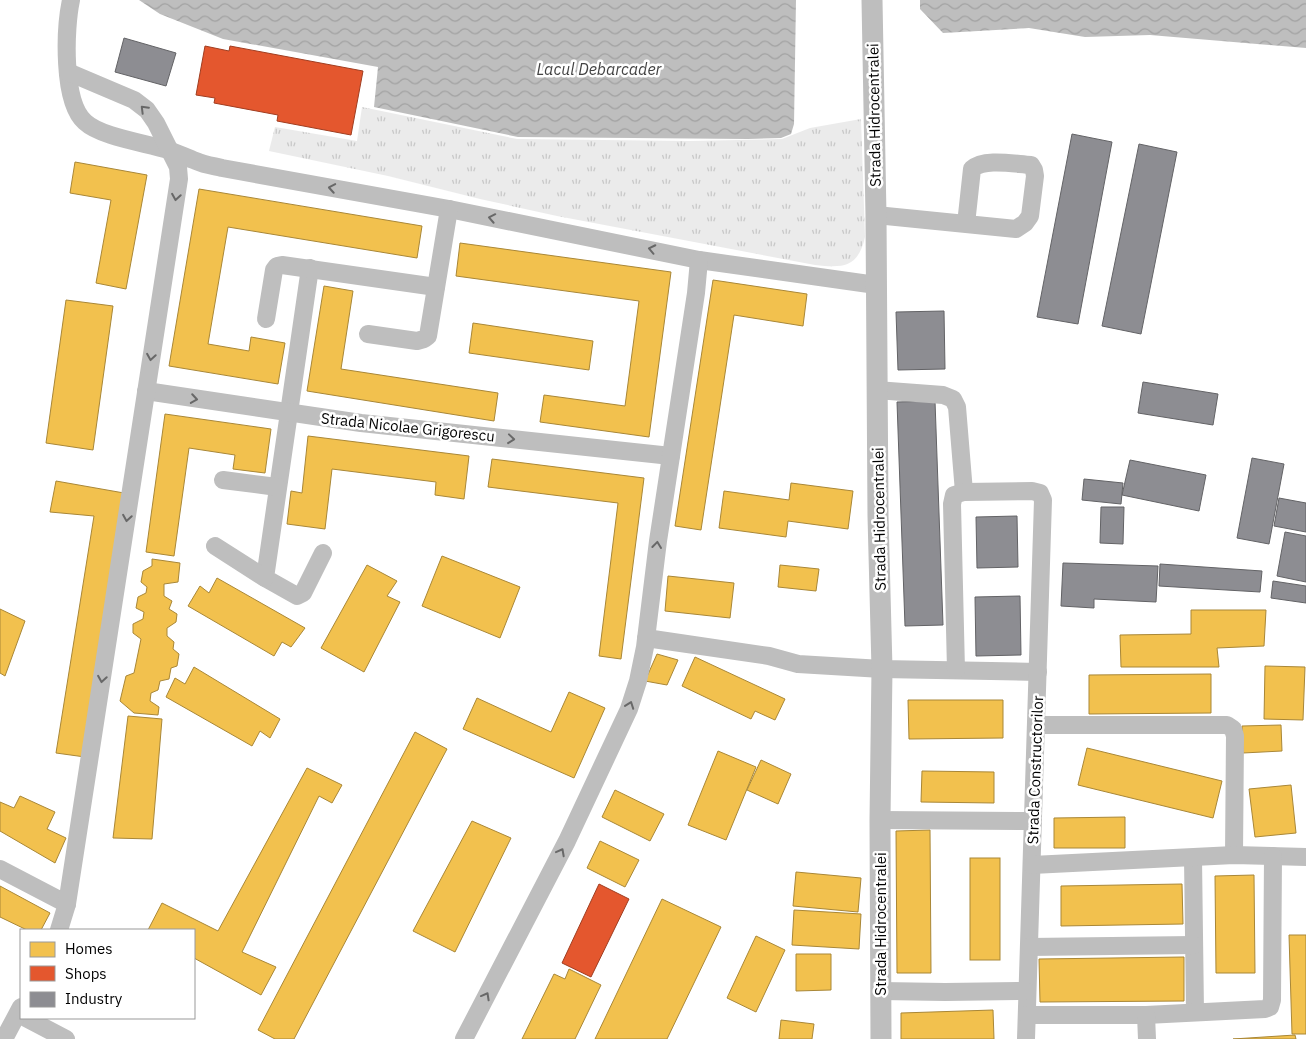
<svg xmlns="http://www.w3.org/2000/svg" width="1306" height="1039" font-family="'IBM Plex Sans',sans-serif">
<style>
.park{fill:url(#park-tufts)}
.water{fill:url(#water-waves)}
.homes{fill:#f2c14e;stroke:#a98737}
.shops{fill:#e4572e;stroke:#a03d20}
.industry{fill:#8d8d92;stroke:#636366}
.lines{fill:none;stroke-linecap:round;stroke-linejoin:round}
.minor{stroke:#bebebe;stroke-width:18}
.tertiary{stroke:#bebebe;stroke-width:21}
.oneway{stroke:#686868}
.labels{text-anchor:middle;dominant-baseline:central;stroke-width:5;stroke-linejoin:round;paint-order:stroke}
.street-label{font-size:15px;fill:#000;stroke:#fff}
.water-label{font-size:16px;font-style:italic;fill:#434343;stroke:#fff}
</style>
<defs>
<pattern id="park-tufts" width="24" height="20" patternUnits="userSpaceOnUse" patternTransform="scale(1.25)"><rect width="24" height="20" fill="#ebebeb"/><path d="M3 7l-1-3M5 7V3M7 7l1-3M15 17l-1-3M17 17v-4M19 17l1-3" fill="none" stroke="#c8c8c8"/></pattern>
<pattern id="water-waves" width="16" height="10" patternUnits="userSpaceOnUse" patternTransform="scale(1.25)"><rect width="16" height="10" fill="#bebebe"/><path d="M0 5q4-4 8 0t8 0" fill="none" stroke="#a2a2a2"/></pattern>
</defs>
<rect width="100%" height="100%" fill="#fff"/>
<path class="park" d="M362,107L517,139L690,141L782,139L810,128L861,119L865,237C858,268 843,268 815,265L557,216L480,199L388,176L269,151L275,127L357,141Z"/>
<g class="water">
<path d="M139,0H796L794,124L791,134L781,138L748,139L518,137L374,107L378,67L223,39L160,14Z"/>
<path d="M920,0H1306V48L1150,35L1085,37L1029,28L943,33L920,9Z"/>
</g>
<g class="homes">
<path d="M75,162L147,175L126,289L96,283L111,200L70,193Z"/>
<path d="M199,189L422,226L417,258L228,227L208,344L249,351L251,337L285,343L278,384L169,366Z"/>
<path d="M460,243L671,272L649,437L540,422L544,395L625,406L639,301L456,276Z"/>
<path d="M713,280L807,294L803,326L734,315L701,530L675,526Z"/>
<path d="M324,286L353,291L341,369L498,393L494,421L307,391Z"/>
<path d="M66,300L113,306L93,450L46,443Z"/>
<path d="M473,323L593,341L589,370L469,353Z"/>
<path d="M165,414L271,429L265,473L233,469L235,455L189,448L174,556L146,552Z"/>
<path d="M308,436L469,456L464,499L435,495L436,482L332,469L325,529L287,524L291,491L302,493Z"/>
<path d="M492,459L644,478L621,659L599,656L618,503L488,487Z"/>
<path d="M56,481L124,493L85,757L56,753L94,516L50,512Z"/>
<path d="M791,483L853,491L848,529L788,521L786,537L719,528L724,491L789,500Z"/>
<path d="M442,556L520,587L500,638L422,606Z"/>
<path d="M152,559L180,563L178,582L164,584V596L172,601L169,609L177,614L176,622L167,628V636L174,642L173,649L179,654L177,666L171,668L169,679L160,681L158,690L151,693L150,701L159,707L158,715L134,713L120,701L126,676L134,673L141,639L133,633V624L143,619L144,612L136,608L138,597L146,593L147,587L141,582L143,571L152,566Z"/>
<path d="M367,565L397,581L387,596L400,602L364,672L321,648Z"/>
<path d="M780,565L819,569L816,591L778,587Z"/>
<path d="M668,576L734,583L730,618L665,611Z"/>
<path d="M217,578L305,628L291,647L282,642L274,656L188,606L200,586L209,593Z"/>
<path d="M0,609L25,621L5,676L0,673Z"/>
<path d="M1191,610H1266L1264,646L1217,648L1219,667H1121L1120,635L1191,634Z"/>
<path d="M657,654L678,660L667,685L645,681Z"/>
<path d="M695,657L785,699L775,720L755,711L751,719L682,686Z"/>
<path d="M1265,666L1305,667L1303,720L1264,719Z"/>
<path d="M194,667L280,719L270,738L260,731L252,746L166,697L175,678L185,684Z"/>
<path d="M1211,674V713L1089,714V675Z"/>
<path d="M569,692L605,708L574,778L463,729L477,698L551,732Z"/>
<path d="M908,700H1003V738L909,739Z"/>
<path d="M128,716L162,719L152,839L113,838Z"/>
<path d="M1281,725L1282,751L1243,753L1242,726Z"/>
<path d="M415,732L447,749L294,1039H275L258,1030Z"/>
<path d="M1087,748L1222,781L1213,818L1078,785Z"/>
<path d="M718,751L756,767L726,840L688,825Z"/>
<path d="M761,760L791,774L778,804L747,790Z"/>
<path d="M307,768L342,785L332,803L319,796L242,952L276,967L261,995L194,958V930H148L162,903L218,931Z"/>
<path d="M922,771L994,772V803L921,802Z"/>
<path d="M1291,785L1296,833L1255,837L1249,789Z"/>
<path d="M615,790L664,814L650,841L602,817Z"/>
<path d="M20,796L55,812L47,829L66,838L55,863L0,831V802L14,808Z"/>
<path d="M1125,817V848H1054V818Z"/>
<path d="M472,821L511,838L455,952L413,931Z"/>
<path d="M930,830L931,973H897L896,831Z"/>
<path d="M600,841L639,860L625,887L587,868Z"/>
<rect x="970" y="858" width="30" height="102"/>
<path d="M796,872L861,878L858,912L793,906Z"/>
<path d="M1254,875L1255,973H1216L1215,876Z"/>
<path d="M1182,884L1183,924L1061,926V886Z"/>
<path d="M0,886L50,913L41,930H27L0,917Z"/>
<path d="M662,899L721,927L667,1039H595Z"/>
<path d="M794,910L861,914L859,949L792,945Z"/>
<path d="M1289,935H1306V1034H1292Z"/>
<path d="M756,936L785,950L756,1012L727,998Z"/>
<path d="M796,954H831V990L796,991Z"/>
<path d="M1184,957V1001L1040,1002L1039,959Z"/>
<path d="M569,969L601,985L575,1039H522L554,974L565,979Z"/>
<path d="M993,1010L994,1039H901V1013Z"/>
<path d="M781,1020L814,1024L812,1039H779Z"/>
<path d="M1295,1035L1296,1039H1233Z"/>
</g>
<g class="shops">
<path d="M205,46L229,51L230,46L363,71L351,135L277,121L278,115L214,103L215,98L196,95Z"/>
<path d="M599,884L629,899L591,977L562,963Z"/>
</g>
<g class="industry">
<path d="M124,38L176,53L166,86L115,72Z"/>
<path d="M1072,134L1112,142L1078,324L1037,317Z"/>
<path d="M1139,144L1177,152L1141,334L1102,326Z"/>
<path d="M944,311L945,369L898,370L896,312Z"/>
<path d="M1143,382L1218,394L1213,425L1138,413Z"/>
<path d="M935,401L943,625L905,626L897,402Z"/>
<path d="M1252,458L1284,464L1269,544L1237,538Z"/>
<path d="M1130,460L1206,475L1199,511L1122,495Z"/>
<path d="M1084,479L1123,483L1121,504L1082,500Z"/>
<path d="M1279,498L1306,503V532L1274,526Z"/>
<path d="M1101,507H1124L1123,544L1100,543Z"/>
<path d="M1017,516L1018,567L977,568L976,517Z"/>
<path d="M1285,532L1306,536V582L1277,576Z"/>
<path d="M1063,563L1158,566L1156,602L1094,599V608L1061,606Z"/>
<path d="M1160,564L1262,571L1260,592L1159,586Z"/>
<path d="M1273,581L1306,586V603L1271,598Z"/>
<path d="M1020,596L1021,655L976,656L975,597Z"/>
</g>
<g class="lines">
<g class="minor">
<path d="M71,0C65,28 62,102 85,122C101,137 146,143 168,150C178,153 187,158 196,161C205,165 214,166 222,168L449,209L699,260L876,285"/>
<path d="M876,215L1016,229L1025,223L1030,216L1035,176L1034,170L1031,165C1014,164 984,158 972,169L966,224"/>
<path d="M310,268L265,578L297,596L303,593L323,553"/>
<path d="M266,319L274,270L277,266L282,265L436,287"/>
<path d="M368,334L417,341L424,339L428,336L449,209"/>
<path d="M876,390L943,395L953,399L957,407L964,492"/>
<path d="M146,391L361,423L671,456"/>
<path d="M223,480L277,487"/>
<path d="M215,546L265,578"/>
<path d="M646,638L769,656L798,664L882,669L1038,672"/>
<path d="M956,670L952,504L954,495L964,492L1032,491L1040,493L1043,500L1026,1039"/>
<path d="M1036,725H1227L1233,729L1235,736L1234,855"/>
<path d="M880,820L1033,821"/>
<path d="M1193,858L1195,1012"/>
<path d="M1032,865L1234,855L1306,857"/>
<path d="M0,869L67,904"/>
<path d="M59,930L67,904L179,179L178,167L156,123L147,110L134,100L68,72"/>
<path d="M1029,947L1194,945"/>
<path d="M881,991L945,992L1026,991"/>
<path d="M1027,1015H1146L1265,1009L1270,1007L1272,1000L1273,856"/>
<path d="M1146,1015L1147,1039"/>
<path d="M26,1018L66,1039"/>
<path d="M4,1039L21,1007"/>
<path d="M464,1039L567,841L629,709L638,681L645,647L658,541L696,293L699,260"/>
</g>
<path class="tertiary" d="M872,0L876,215L878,516L882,669L880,820L881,1039"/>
</g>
<defs><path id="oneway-chevron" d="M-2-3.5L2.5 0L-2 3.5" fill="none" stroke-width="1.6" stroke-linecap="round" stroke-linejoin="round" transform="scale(1.25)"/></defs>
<g class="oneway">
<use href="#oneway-chevron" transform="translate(144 109) rotate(-135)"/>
<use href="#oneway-chevron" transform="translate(332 188) rotate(-170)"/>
<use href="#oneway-chevron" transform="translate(176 197) rotate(99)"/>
<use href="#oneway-chevron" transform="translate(492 218) rotate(-169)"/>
<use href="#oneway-chevron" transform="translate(652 249) rotate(-168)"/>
<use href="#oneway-chevron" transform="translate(151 357) rotate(99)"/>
<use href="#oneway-chevron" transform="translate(194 399) rotate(9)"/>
<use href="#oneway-chevron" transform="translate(511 439) rotate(6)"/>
<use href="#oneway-chevron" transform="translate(127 518) rotate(99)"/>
<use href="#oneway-chevron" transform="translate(657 545) rotate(-83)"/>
<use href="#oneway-chevron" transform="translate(102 679) rotate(99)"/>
<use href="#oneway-chevron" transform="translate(630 705) rotate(-70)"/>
<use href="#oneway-chevron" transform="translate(561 852) rotate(-62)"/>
<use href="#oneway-chevron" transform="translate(486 996) rotate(-61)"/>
</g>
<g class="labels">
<g class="street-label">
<text transform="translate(874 115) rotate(-91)">Strada Hidrocentralei</text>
<text transform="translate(408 427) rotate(6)">Strada Nicolae Grigorescu</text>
<text transform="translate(879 519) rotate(-91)">Strada Hidrocentralei</text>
<text transform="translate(1035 770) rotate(-88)">Strada Constructorilor</text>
<text transform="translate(880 924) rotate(-90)">Strada Hidrocentralei</text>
</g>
<g class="water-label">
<text x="599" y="69">Lacul Debarcader</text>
</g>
</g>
<rect x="20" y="929" width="175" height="90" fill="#ffffff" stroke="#999999"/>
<rect x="30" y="942" width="25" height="15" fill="#f2c14e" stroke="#999999"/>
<text x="65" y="954" font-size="15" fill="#000000">Homes</text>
<rect x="30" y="966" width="25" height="15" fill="#e4572e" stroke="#999999"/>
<text x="65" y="979" font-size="15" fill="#000000">Shops</text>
<rect x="30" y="992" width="25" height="15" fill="#8d8d92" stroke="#999999"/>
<text x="65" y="1004" font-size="15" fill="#000000">Industry</text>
</svg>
